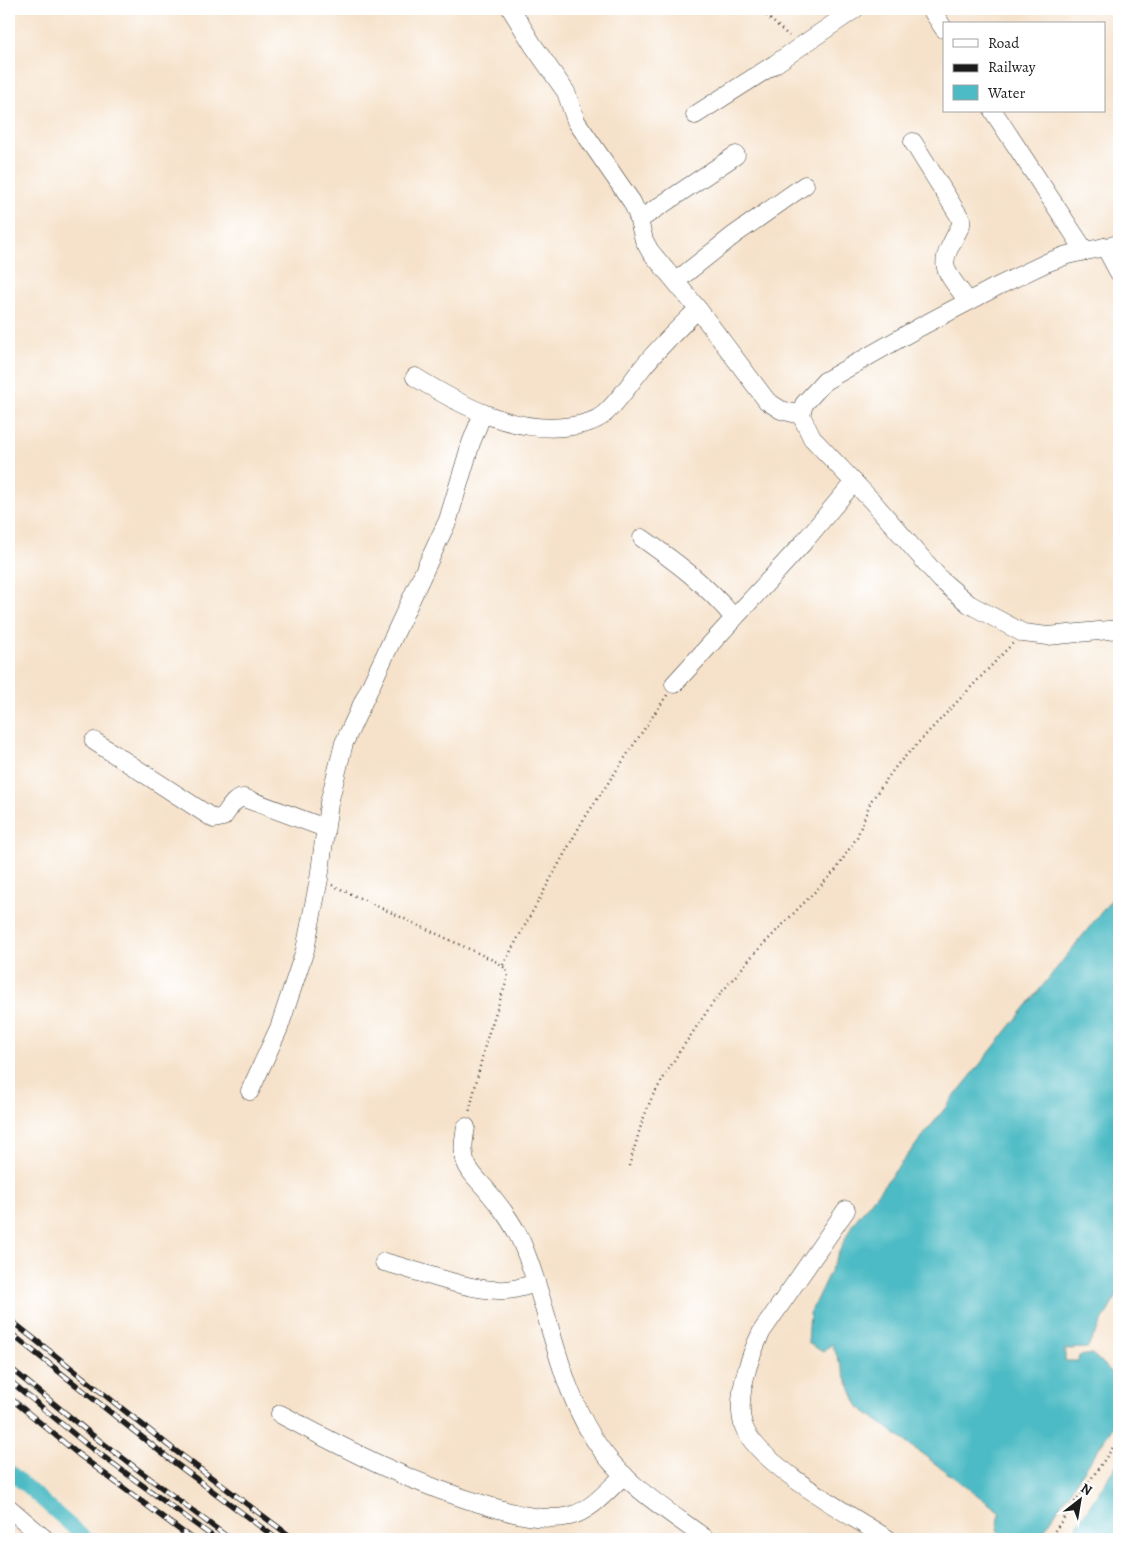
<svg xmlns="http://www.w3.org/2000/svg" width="1128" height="1548" font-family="Alegreya,serif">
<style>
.water{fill:#4dbbc5;stroke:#346c70}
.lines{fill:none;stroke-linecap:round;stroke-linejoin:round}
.canal{stroke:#4dbbc5;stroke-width:14}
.minor-casing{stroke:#3d3a36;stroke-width:19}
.path{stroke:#3d3a36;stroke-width:2.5;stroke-dasharray:1 4;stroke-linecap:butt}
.minor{stroke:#fff;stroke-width:18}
.rail-casing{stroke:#1c1c1c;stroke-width:5.5}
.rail{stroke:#fff;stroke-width:4;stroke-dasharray:11;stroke-linecap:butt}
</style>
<rect width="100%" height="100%" fill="#fff"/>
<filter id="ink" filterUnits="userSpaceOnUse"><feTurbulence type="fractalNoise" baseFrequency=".02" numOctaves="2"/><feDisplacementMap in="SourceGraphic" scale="10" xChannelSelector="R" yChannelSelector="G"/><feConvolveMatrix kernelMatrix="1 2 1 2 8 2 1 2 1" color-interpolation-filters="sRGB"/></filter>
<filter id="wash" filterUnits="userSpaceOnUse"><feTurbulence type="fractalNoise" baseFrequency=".0096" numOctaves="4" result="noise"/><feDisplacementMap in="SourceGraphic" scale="20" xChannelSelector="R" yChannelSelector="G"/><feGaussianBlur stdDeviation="1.12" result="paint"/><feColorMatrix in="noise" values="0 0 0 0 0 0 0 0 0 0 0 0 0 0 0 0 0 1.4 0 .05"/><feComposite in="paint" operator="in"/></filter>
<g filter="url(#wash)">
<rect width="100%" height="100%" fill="#f6e2ca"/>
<g class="water">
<path d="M1119,890V1292L1087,1348L1065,1349V1361H1078L1079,1356L1092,1354L1119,1379V1418L1038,1539H1008L997,1531L1000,1512L858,1406L832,1344L823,1352L808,1343L810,1313L852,1225Z"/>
<path d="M1119,1461V1539H1068Z"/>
</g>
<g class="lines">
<path class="canal" d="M9,1471L86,1539"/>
</g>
</g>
<g filter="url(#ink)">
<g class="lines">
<defs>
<g id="minor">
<path d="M511,9L533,45L566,92L576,121L632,202L637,213L644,240L650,251L698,309L767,401L781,410L801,415"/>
<path d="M931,9L944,29"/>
<path d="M993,111L1085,251"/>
<path d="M695,115L775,64L855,9"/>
<path d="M913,142L961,219V225C939,267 939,263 968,301"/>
<path d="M639,220L736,155"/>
<path d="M1119,244L1067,255L1046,263L994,288L918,328L825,381L804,404L801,415L812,438L872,501L941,580L969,604L1023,633L1048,636L1119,629"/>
<path d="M1105,247L1119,273"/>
<path d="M676,281L734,235L805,185"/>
<path d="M415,377C462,406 515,435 572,426C583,424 595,422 604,414C619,401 630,383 643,367C660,346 679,328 698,309"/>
<path d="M642,538C677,563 706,584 734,618"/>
<path d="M674,684L803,543L854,482"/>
<path d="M94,741L214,819L223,817C230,809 233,798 244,798L325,828"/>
<path d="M250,1091L279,1028L305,950L319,879L329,803L344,743L448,520L471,443L483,413"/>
<path d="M466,1127C464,1138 462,1149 465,1160C468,1171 478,1180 485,1188C499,1205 512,1221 521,1241C550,1307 558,1393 603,1452C630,1488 670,1512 706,1539"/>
<path d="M846,1210L762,1331C750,1355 734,1400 744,1427C757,1463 853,1517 888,1539"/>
<path d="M384,1262C417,1270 465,1290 498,1290C511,1291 523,1287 536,1283"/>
<path d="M280,1414C351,1452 414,1485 492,1507C516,1514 544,1522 570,1516C591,1511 609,1489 624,1475"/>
<path d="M9,1508L45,1539"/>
</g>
</defs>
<use href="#minor" class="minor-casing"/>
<g class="path">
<path d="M759,9L789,36"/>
<path d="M332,885L497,962L506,969L508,977L486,1041L469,1113"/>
<path d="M503,965L582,822L667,695"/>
<path d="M629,1166L642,1122L652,1097L678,1054L712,1004L753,955L835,871L857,837L871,801L897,765L1013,643"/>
<path d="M1049,1539L1119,1439"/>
</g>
<use href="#minor" class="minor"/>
<defs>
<g id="rail">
<path d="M9,1319L173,1449L294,1539"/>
<path d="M9,1332L167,1457L277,1539"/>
<path d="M9,1367L92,1435L230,1539"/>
<path d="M9,1380L86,1444L216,1539"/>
<path d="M9,1397L78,1454L192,1539"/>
</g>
</defs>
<use href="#rail" class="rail-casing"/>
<use href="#rail" class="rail"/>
</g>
</g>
<rect width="1128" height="1548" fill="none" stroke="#fff" stroke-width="30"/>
<rect x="943" y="22" width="162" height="90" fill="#ffffff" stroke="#a4a4a4"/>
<rect x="953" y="39" width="25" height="8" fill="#ffffff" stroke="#a4a4a4"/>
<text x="988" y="48" font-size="15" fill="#1c1c1c">Road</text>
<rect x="953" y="64" width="25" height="8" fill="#1c1c1c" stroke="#a4a4a4"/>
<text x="988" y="72" font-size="15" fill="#1c1c1c">Railway</text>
<rect x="953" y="85" width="25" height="15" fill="#4dbbc5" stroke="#a4a4a4"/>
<text x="988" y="98" font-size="15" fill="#1c1c1c">Water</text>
<g transform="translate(1080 1500) rotate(31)" stroke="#ffffff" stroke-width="4" paint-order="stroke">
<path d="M0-4L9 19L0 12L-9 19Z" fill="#1c1c1c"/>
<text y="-8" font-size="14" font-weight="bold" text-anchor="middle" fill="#1c1c1c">N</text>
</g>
</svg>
